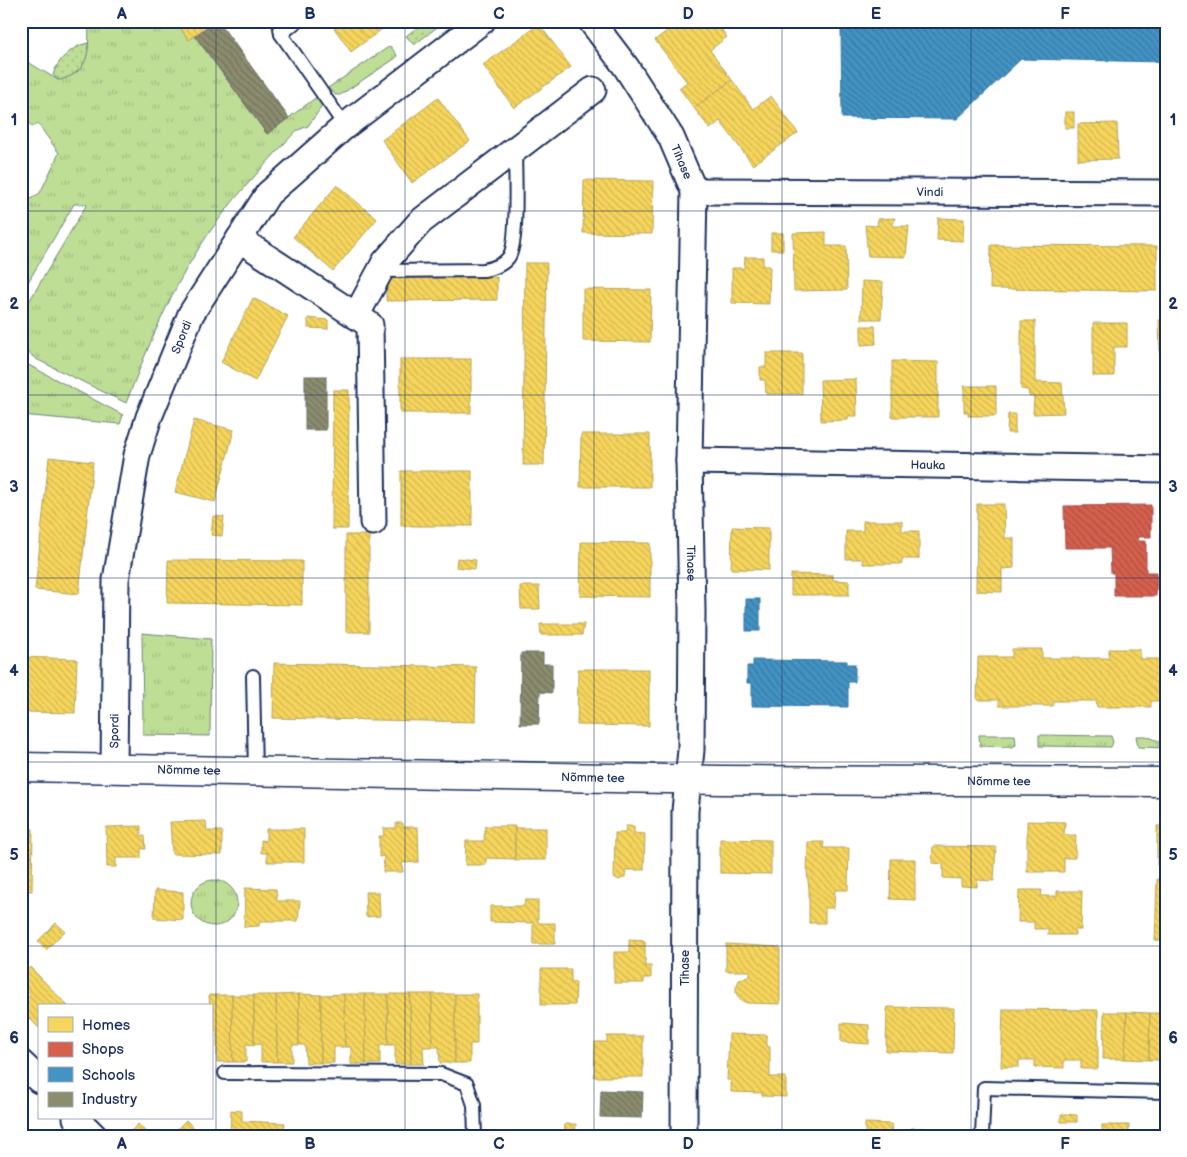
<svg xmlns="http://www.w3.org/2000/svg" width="1187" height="1157" font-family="'Balsamiq Sans',sans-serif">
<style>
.grass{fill:url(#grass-tufts);stroke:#6c867a}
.park{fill:url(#park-dots);stroke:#6c867a}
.homes{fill:url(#homes-back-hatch);stroke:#b4a35d}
.shops{fill:url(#shops-back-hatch);stroke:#9e5152}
.schools{fill:url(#schools-back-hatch);stroke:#3775a5}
.industry{fill:url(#industry-back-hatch);stroke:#6a7069}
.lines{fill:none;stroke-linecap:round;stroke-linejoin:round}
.lane-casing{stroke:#1b2f5e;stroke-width:16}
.street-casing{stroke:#1b2f5e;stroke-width:29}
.secondary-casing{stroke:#1b2f5e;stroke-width:31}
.lane{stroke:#fff;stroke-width:12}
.street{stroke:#fff;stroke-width:25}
.secondary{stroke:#fff;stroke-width:28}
.grid{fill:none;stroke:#1b2f5e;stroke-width:1;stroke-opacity:0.55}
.labels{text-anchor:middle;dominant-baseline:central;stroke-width:5;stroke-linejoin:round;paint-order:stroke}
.street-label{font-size:12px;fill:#1b2f5e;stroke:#fff}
.neatline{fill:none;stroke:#1b2f5e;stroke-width:2}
.grid-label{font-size:16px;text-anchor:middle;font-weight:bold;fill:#1b2f5e}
</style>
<defs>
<pattern id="grass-tufts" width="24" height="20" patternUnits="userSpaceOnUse" patternTransform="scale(1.25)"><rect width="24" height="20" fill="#bedd95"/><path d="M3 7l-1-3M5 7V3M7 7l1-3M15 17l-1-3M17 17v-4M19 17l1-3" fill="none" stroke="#a3be83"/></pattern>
<pattern id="park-dots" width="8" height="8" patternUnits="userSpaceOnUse" patternTransform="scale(1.25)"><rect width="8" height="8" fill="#bedd95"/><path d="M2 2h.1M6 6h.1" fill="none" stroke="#a3be83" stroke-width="1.8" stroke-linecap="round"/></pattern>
<pattern id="homes-back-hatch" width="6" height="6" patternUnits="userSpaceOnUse" patternTransform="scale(1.25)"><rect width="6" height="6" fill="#f6d55c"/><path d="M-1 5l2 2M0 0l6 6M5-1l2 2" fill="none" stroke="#d2b752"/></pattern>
<pattern id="shops-back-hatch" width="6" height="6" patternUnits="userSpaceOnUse" patternTransform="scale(1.25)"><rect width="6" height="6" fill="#d6604d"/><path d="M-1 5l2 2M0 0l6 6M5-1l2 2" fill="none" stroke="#ad5043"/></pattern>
<pattern id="schools-back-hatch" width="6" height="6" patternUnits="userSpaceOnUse" patternTransform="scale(1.25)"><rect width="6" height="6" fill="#4393c3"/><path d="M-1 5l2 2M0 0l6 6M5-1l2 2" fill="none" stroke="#3778a2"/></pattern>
<pattern id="industry-back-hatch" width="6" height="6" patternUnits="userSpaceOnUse" patternTransform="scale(1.25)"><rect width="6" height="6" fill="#8c8c6e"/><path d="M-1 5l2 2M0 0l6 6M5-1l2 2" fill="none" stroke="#72735e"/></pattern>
</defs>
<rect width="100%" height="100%" fill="#fff"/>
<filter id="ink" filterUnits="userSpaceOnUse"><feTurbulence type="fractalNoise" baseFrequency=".02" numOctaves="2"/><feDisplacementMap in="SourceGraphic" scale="10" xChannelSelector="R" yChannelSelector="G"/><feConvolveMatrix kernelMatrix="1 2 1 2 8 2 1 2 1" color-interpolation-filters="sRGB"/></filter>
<g filter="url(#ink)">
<g class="grass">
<path d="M89,21H179L177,23L189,39L195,36L267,134L318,96L323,105L308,126L296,131C262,168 226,205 199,248C168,296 147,350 126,403L36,359L21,347V315L87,204H74L21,294V205L40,193L59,153L38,124L32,127L21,111V58L58,80C92,73 88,49 89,21Z"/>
<path d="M390,46L397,55L396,58L340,95H336L328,88Z"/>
<path d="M21,361L123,415L120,424L21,415Z"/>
<path d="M142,633L211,639L210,736L143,735Z"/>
<path d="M979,735H1015L1016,745L1012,747L980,746Z"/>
<path d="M1039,735L1108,736H1111L1113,742L1111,747L1039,746Z"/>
<path d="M1136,736H1146L1166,744V748L1138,747Z"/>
<circle cx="214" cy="903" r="23"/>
</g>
<g class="park">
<path d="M425,21H445L414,45L406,36Z"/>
<path d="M88,43C89,63 78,76 59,80L53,75C57,60 72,46 88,43Z"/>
</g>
<g class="homes">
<path d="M179,21H208L210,24L189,40L177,23Z"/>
<path d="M329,21H393L351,52Z"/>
<path d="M680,21H715L727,37L710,50L732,80L694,108L679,88L687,82L655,40Z"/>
<path d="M539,24L571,67L514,108L483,65Z"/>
<path d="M732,80L753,109L771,96L798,133L753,165L720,121L710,129L694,108Z"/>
<path d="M438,98L470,141L412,183L382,140Z"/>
<rect x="1065" y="112" width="9" height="16"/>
<path d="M1117,123L1118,159L1078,160V124Z"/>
<path d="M584,180L653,181L652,234L583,233Z"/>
<path d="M337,185L377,219L333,271L293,237Z"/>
<path d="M895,218L893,226H909L906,257L868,256L865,225L877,226L878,219Z"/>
<path d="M938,218L964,219L963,241L937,240Z"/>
<path d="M826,232V246H846L847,290L794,291L793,233Z"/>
<rect x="771" y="233" width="12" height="17"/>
<path d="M991,245L1157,246V291L990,289Z"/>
<path d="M745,257H763V266H770L769,304L732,303V268H744Z"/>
<path d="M525,263H547L544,465H523Z"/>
<path d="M497,277V300L386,301V278Z"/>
<path d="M862,281L883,282L881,319H861Z"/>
<path d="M583,289L651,290L650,342L583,341Z"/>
<path d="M253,298L288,316L255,381L221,362Z"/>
<path d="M308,318L328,320V329L308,328Z"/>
<path d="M1159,320H1166V354H1160Z"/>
<path d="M1021,321H1035V382L1062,383L1064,413L1033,414L1034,397L1029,396L1028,390L1021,389Z"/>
<path d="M1093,323H1127V347H1114V376H1093Z"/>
<path d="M861,326H875L876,344L861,345Z"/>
<path d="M766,353H802V394H766L765,380H760V367H766Z"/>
<rect x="400" y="359" width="71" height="54"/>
<path d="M892,361L938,362V417H892Z"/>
<path d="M856,379L857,416H848V420L821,421L820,380Z"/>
<path d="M964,386H996V416H968V412H964Z"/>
<path d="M333,390H349L348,529H332Z"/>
<path d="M1008,414H1015V433H1007Z"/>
<path d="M194,420L234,430L215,502L175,492Z"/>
<path d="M581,434H650V487H580Z"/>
<path d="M49,457L93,462L79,594L35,590Z"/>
<rect x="401" y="471" width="71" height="55"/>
<path d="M977,504H1004L1005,538H1014V568L1002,569V592L976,591Z"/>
<path d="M213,516L224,517L222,536L211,535Z"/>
<path d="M863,521H902V531H919V559H902V564H863V559H846V531H863Z"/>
<path d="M1161,523H1166V554H1160Z"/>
<path d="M732,527L769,528V570L731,569Z"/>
<rect x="346" y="535" width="23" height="97"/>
<path d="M581,542L650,543V597L580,596Z"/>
<path d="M457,558L476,560L475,569L456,567Z"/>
<path d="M168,560L302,561V605L167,603Z"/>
<rect x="1162" y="561" width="4" height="18"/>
<path d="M791,574L833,575V580L849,581V595H791Z"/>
<path d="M520,586H539L540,609H521Z"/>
<path d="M540,624H584L582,635H541Z"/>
<path d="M1012,649H1042V658H1109V649H1140V659H1166V701H1151V707H1097L1096,701H1053V706H999V700H977L978,657H1012Z"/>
<path d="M21,657L77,659L75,713L21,712Z"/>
<path d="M274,663L476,667L475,722L273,718Z"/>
<path d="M578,669H649V726L577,725Z"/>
<path d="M206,821L207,831H222V855L172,854L170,822Z"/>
<path d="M1027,821L1065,822L1064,835H1076L1075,858H1064V872H1027Z"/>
<path d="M396,823H403V827H418L419,862L402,863L403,872H383L384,856L379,857V836H384L383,828H396Z"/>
<path d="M141,826V836H145L146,849H141V858H116V867H107L106,827Z"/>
<path d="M485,826H515V859L486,858V865H465L466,841H484Z"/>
<path d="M626,826H634V833L645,834L644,870H626L625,877L619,880L614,877L615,833H625Z"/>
<rect x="1157" y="826" width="9" height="39"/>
<rect x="515" y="828" width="31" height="32"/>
<path d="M21,829H33L32,891H21Z"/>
<path d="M266,829H304V862H267V853H261V840L266,841Z"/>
<path d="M720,839L771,840V874L720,873Z"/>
<path d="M808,842H824L823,848H849L848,890H835L834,908H825V923H809V890L807,872Z"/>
<path d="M933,846L996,847L994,881L977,880V887L961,886V879L943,878V864L932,863Z"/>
<path d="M891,859H915V900L890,899Z"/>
<path d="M1157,879H1166V941L1155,940Z"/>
<path d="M245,888L276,889L277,901H300L298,921H260L259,926L244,927Z"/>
<path d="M155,890L183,892V920L154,918Z"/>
<path d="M1019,890H1042L1041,896H1057V891H1082L1081,930H1075V935H1048V929H1034V922H1018Z"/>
<path d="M365,892H379L380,916L366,917Z"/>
<path d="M525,900H538V923H555V944H533V923L490,922V906H524Z"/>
<path d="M56,923L65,931L46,950L38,941Z"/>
<path d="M629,940L645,941V966H651V978H644V983H614V952H629Z"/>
<path d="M726,944L780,947V1004L747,1003L740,1000L736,993V987L739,980L750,976V971H726Z"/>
<path d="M30,967L68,1006H39V1028L21,1010V1004L30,995L21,987V976Z"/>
<path d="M541,969H571V982H576L575,1005H541Z"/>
<path d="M299,994V1045H292V1062H277L276,995Z"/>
<path d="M299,994L321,995V1063H306L305,1045H299Z"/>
<path d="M344,994L345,1047H334V1063H321V995Z"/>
<path d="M344,994H365L366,1064H351V1047H345Z"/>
<path d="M365,994H388V1045H380V1064H366Z"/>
<path d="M388,994H410L411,1064H395V1045H388Z"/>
<path d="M410,994H432V1047H423L424,1064H411Z"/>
<path d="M432,994H455V1063H440L439,1047H432Z"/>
<path d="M455,994H477V1044H470V1063H455Z"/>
<path d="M209,995H232L233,1062H217V1030H211Z"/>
<path d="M232,995H254V1045L246,1044V1062H233Z"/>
<path d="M254,995H276L277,1062H261V1044L254,1045Z"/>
<path d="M887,1007L954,1008L953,1053L886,1051Z"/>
<path d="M1003,1009L1098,1010V1069H1081V1060H1064V1068L1035,1067V1060H1019V1067H1001Z"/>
<path d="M1104,1012H1127L1125,1059H1103Z"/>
<path d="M1127,1012L1150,1013L1149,1060L1125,1059Z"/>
<path d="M1150,1013H1166V1060H1149Z"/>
<path d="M841,1023L869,1025V1044L841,1042Z"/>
<path d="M729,1034L767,1035V1046L770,1047V1077H786V1097L762,1096V1093L731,1092V1080H727Z"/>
<path d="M607,1036H643V1077H594L595,1042H607Z"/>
<path d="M231,1110L242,1111V1121L285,1123L283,1136H230Z"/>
<path d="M1061,1114L1077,1115V1122H1061Z"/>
<path d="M186,1120L202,1136H170Z"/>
<path d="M865,1123L892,1124L891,1136H865Z"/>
<path d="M138,1124L146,1132L142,1136H126Z"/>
<path d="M565,1124H576L575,1136H564Z"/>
<rect x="1102" y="1125" width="27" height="11"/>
<path d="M911,1128H923V1136H912Z"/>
</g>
<path class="shops" d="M1151,505V537H1138V541H1146V572H1157L1156,596H1114V573H1111L1110,548H1065L1064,506Z"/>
<g class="schools">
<path d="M958,21H1166V62L1021,59L957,119L842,118L841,28L954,25Z"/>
<rect x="746" y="599" width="14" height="32"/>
<path d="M753,660L847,661V664H855V682H848V707L752,706V683H747V666H753Z"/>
</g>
<g class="industry">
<path d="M215,21H218L289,118L267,134L195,36Z"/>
<rect x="305" y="376" width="21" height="54"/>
<path d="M521,653H543V664H552V693L540,692L539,724H520Z"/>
<path d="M601,1090L643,1092L642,1118L600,1117Z"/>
</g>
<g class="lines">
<defs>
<g id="lane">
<path d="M279,21L281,34L297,21"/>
<path d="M281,34L345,126"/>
<path d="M381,271L484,270C492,268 502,266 508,258C519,246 515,170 515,150"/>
<path d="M253,676L255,772"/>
<path d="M225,1073L441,1074L467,1084L474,1105L475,1136"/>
<path d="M982,1136L984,1088L1166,1092"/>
</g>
<g id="street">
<path id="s1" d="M591,21L626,67L671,137L694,191L689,461L692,610L691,750L685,811L684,1136"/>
<path id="s2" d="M694,191L1166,193"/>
<path d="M239,239L370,325L373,522"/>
<path d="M356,316L385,262L420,222L593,90"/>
<path id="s3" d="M689,461L1166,469"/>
<path id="s4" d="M114,769L116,580L137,455L149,417L191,314L268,194L345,126L482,21"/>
<path d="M21,1063L39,1080"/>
<path d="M76,1118L94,1136"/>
</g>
<g id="secondary">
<path id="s5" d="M21,767L722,780L1166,782"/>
</g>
</defs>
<use href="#lane" class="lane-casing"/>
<use href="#street" class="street-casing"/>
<use href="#secondary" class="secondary-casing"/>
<use href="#lane" class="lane"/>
<use href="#street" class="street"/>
<use href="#secondary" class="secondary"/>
</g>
</g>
<path class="grid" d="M216,21V1136M405,21V1136M594,21V1136M782,21V1136M971,21V1136M21,211H1166M21,395H1166M21,578H1166M21,762H1166M21,946H1166"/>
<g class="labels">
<g class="street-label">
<text stroke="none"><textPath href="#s1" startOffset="168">Tihase</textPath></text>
<text stroke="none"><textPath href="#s2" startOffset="236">Vindi</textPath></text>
<text stroke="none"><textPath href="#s4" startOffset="442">Spordi</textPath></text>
<text stroke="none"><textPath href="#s3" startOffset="239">Hauka</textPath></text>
<text stroke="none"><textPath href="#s1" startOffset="572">Tihase</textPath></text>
<text stroke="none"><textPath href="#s4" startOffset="38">Spordi</textPath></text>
<text stroke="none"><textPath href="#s5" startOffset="168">Nõmme tee</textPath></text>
<text stroke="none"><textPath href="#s5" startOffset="572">Nõmme tee</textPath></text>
<text stroke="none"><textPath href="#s5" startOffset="978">Nõmme tee</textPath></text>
<text transform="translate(685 968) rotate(-90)">Tihase</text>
</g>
</g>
<rect width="1187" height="1157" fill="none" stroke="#fff" stroke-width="55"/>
<rect x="38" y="1004" width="175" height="115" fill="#ffffff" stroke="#a4acbf"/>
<rect x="48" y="1017" width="25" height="15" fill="#f6d55c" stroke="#a4acbf"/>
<text x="82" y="1030" font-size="15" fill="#1b2f5e">Homes</text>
<rect x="48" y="1042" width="25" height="15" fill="#d6604d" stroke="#a4acbf"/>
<text x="82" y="1054" font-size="15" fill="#1b2f5e">Shops</text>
<rect x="48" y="1067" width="25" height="15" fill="#4393c3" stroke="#a4acbf"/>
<text x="82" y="1080" font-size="15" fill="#1b2f5e">Schools</text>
<rect x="48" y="1092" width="25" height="15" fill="#8c8c6e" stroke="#a4acbf"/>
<text x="82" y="1104" font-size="15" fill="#1b2f5e">Industry</text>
<rect x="28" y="28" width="1132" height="1102" class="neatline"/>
<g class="grid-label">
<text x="122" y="19">A</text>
<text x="310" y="19">B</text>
<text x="499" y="19">C</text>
<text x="688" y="19">D</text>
<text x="876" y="19">E</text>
<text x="1065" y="19">F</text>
<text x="14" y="125">1</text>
<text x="1173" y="125">1</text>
<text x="14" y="309">2</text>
<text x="1173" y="309">2</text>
<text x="14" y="492">3</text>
<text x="1173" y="492">3</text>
<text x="14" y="676">4</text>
<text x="1173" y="676">4</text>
<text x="14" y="860">5</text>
<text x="1173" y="860">5</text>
<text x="14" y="1043">6</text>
<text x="1173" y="1043">6</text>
<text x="122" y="1149">A</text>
<text x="310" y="1149">B</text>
<text x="499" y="1149">C</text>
<text x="688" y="1149">D</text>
<text x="876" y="1149">E</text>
<text x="1065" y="1149">F</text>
</g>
</svg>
